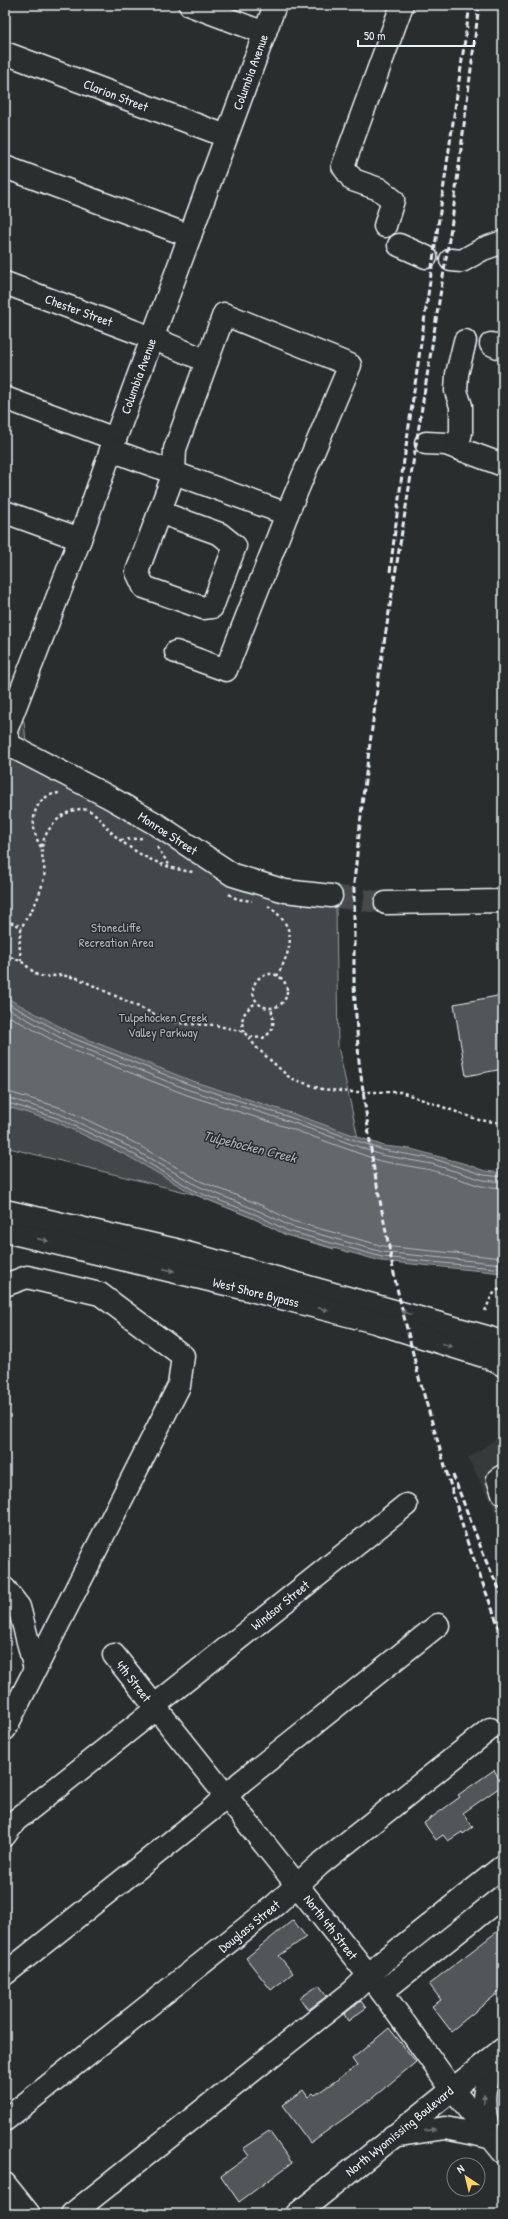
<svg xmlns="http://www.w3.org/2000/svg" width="508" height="2219" font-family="'Patrick Hand',sans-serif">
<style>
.built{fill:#363a3b}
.green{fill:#424648;stroke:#959ca0}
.water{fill:#63686b;stroke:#989fa3}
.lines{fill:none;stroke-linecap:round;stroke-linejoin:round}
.shore{stroke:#b3bac0;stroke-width:1}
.building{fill:#535759;stroke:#e8f1f8}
.minor-tunnel{stroke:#464a4c;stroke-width:22;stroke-dasharray:22 11;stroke-linecap:butt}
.minor-casing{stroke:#e8f1f8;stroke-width:25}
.highway-casing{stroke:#e8f1f8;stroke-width:25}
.path{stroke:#e8f1f8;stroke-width:2.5;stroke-dasharray:3 3;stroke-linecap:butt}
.minor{stroke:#2a2d2e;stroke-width:22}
.highway{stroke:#2a2d2e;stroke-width:22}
.rail{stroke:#e8f1f8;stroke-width:3;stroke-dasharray:6 3;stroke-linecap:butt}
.oneway{fill:#6c7275}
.labels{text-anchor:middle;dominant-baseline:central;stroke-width:3;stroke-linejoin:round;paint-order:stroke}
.street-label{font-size:13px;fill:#e8f1f8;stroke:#2a2d2e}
.park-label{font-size:13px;fill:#aeb5ba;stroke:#2a2d2e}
.water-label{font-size:14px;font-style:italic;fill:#acb3b9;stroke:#2a2d2e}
</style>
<rect width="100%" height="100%" fill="#2a2d2e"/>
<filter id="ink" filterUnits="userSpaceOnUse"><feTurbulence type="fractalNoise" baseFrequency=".025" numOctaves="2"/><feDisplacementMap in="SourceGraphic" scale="8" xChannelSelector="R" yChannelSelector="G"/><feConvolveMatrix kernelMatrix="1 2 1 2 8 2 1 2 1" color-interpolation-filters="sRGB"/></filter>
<g filter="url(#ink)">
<path class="built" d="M503,1434V1526L468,1458Z"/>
<path class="green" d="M5,715L24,721L28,763L132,817L228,883L336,907L338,1046L358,1138L334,1249L286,1235L255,1219L193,1194L5,1147Z"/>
<path class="water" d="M5,997L72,1033L192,1081L294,1114L384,1146L411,1149L466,1164L485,1171L503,1173V1273L381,1261L286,1235L255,1219L194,1194L126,1155L56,1122L5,1106Z"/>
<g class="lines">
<g class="shore">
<path d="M5,1002L70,1037L191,1085L292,1118L383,1150L434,1159L484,1175L503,1177"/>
<path d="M5,1007L68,1042L189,1090L291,1122L381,1155L432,1164L483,1180L503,1182"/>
<path d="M5,1014L65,1047L187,1095L289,1128L380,1161L431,1170L481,1186L503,1188"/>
<path d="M5,1091L62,1108L133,1142L200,1181L261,1205L292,1221L383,1246L503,1258"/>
<path d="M5,1097L60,1114L130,1147L198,1186L259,1211L290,1226L382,1252L503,1264"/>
<path d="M5,1102L57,1118L128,1151L195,1191L257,1215L288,1231L382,1257L503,1269"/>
</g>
</g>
<g class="building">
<path d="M503,995V1069L466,1076L454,1004Z"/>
<path d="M494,1770L503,1785L463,1813L473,1827L463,1834L462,1832L448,1841L443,1835L436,1840L424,1823L460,1797L458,1795Z"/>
<path d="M293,1920L306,1937L279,1956L293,1973L271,1990L246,1958Z"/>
<path d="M503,1927V1989L451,2031L432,2006L441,2000L429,1984Z"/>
<path d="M319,1985L327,1996L308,2010L300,1998Z"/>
<path d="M361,2001L366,2008L348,2021L344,2014Z"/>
<path d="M389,2028L416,2062L370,2100L310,2143L282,2105L303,2090L308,2097L313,2093L315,2095L357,2066L352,2059Z"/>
<path d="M269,2131L292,2163L239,2202L221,2176L249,2156L243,2148Z"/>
</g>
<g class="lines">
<path class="minor-tunnel" d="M331,896L386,903"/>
<defs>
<g id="minor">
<path d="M190,5L265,33"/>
<path d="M275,5L111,450L80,539L5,733L11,746L109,797L156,824L233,875L285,891L331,896"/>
<path d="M5,53L226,136"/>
<path d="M5,167L190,236"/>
<path d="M385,226L393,200L379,189L353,180L343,166L402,5"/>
<path d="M399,245L426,257"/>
<path d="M451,260L462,261L483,249L503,242"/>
<path d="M5,283L152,338L207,361L175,449L174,473L137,572L144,587L203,608L212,607L235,546L220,534L159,512"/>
<path d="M491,344L503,349"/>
<path d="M207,361L224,314L350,365L287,514"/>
<path d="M5,398L115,439"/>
<path d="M426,443L446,444L503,465"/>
<path d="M457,448L461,432V406L456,391L457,374L465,341"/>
<path d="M111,450L287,514L226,670L176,652"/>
<path d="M5,512L80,539"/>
<path d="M386,903L503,901"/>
<path d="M5,1285L27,1277L100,1294L183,1356L179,1386L5,1729"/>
<path d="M503,1476L498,1479L503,1493"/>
<path d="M5,1589L19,1607L35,1669"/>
<path d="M114,1655L382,1992L452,2089L503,2152"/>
<path d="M154,1706L406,1505"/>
<path d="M5,1835L15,1821L156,1709"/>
<path d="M5,1974L211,1810L241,1782L438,1625"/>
<path d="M382,1992L503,1896"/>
<path d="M5,2120L275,1905L319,1865L490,1729"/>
<path d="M489,2134C481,2096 481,2089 501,2055"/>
<path d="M393,2136L445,2128L489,2137"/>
<path d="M5,2184L29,2214"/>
<path d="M72,2214L353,1991L384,1961L503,1866"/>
<path d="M297,2214L503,2049"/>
</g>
<g id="highway">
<path d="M5,1211L176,1250L487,1337L503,1343"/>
<path d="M5,1231L243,1288L375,1322L487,1357L503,1365"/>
</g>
</defs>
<use href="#minor" class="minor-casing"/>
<use href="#highway" class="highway-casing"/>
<g class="path">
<path d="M121,840L143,838"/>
<path d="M41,847C28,827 31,793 62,793"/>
<path d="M157,847L170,866"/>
<path d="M229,894L237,899L252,901"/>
<path d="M268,906C299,928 292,948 277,976"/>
<path d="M5,920L22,927"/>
<path d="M5,955L21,961L37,975L45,977L61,975L77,978L169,1021L185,1024L215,1025L244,1032L257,1048L290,1078L322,1089L349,1092H401L479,1120L503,1123"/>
<path d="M21,961C20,950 18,938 22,927C25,919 31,912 35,904C39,896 42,886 44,878C46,867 41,858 42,848C43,828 71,800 92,812C99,816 105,826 111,832C133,853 163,869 194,872"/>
<circle cx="270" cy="991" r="17"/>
<path d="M244,1032C239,1017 245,1010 257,1002"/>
<path d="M250,1037L263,1038C276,1030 274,1021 271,1008"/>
<path d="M485,1311L492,1295L503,1286"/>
</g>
<use href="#minor" class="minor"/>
<use href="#highway" class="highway"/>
<g class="rail">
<path d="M479,5L452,221L380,668L363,796L354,883V986L359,1061L373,1164L396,1284L419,1378L467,1541L503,1638"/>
<path d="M390,572L402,474L470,5"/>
<path d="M453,1475L486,1561L503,1597"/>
</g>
</g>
<defs><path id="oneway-solid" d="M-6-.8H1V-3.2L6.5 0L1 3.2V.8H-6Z"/></defs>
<g class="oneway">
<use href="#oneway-solid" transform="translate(43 1240) rotate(13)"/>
<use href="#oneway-solid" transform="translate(169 1270) rotate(13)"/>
<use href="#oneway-solid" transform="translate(323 1309) rotate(15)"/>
<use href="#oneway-solid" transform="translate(406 1313) rotate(-164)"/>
<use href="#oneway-solid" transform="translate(447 1345) rotate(17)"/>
<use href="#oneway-solid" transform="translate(484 2099) rotate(-88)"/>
<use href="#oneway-solid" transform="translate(430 2130) rotate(-8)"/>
</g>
</g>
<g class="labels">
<g class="street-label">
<text transform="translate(250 72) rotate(-70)">Columbia Avenue</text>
<text transform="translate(116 95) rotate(21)">Clarion Street</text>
<text transform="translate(79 310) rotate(20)">Chester Street</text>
<text transform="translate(138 376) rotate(-70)">Columbia Avenue</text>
<text transform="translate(168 833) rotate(33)">Monroe Street</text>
<text transform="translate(256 1292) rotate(14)">West Shore Bypass</text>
<text transform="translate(280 1605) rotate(-39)">Windsor Street</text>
<text transform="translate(134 1681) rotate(52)">4th Street</text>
<text transform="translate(249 1926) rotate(-39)">Douglass Street</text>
<text transform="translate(331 1927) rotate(52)">North 4th Street</text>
<text transform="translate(399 2131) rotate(-39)">North Wyomissing Boulevard</text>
</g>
<g class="park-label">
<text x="116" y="927">Stonecliffe<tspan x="116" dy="15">Recreation Area</tspan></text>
<text x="163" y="1017">Tulpehocken Creek<tspan x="163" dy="15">Valley Parkway</tspan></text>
</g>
<g class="water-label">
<text transform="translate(250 1146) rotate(14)">Tulpehocken Creek</text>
</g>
</g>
<rect width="508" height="2219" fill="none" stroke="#2a2d2e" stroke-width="20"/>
<rect x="10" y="10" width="488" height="2199" fill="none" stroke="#e8f1f8" stroke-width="1.5" filter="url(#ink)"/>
<g transform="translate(466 2177) rotate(325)"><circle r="19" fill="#2a2d2e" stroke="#767b7f"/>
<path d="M0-3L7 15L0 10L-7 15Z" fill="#ffd166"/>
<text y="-6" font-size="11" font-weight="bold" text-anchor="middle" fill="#e8f1f8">N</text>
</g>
<path d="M358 40v6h116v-6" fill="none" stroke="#e8f1f8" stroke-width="2"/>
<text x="364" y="40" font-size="12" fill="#e8f1f8" stroke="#2a2d2e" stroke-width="3" paint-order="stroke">50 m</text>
</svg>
